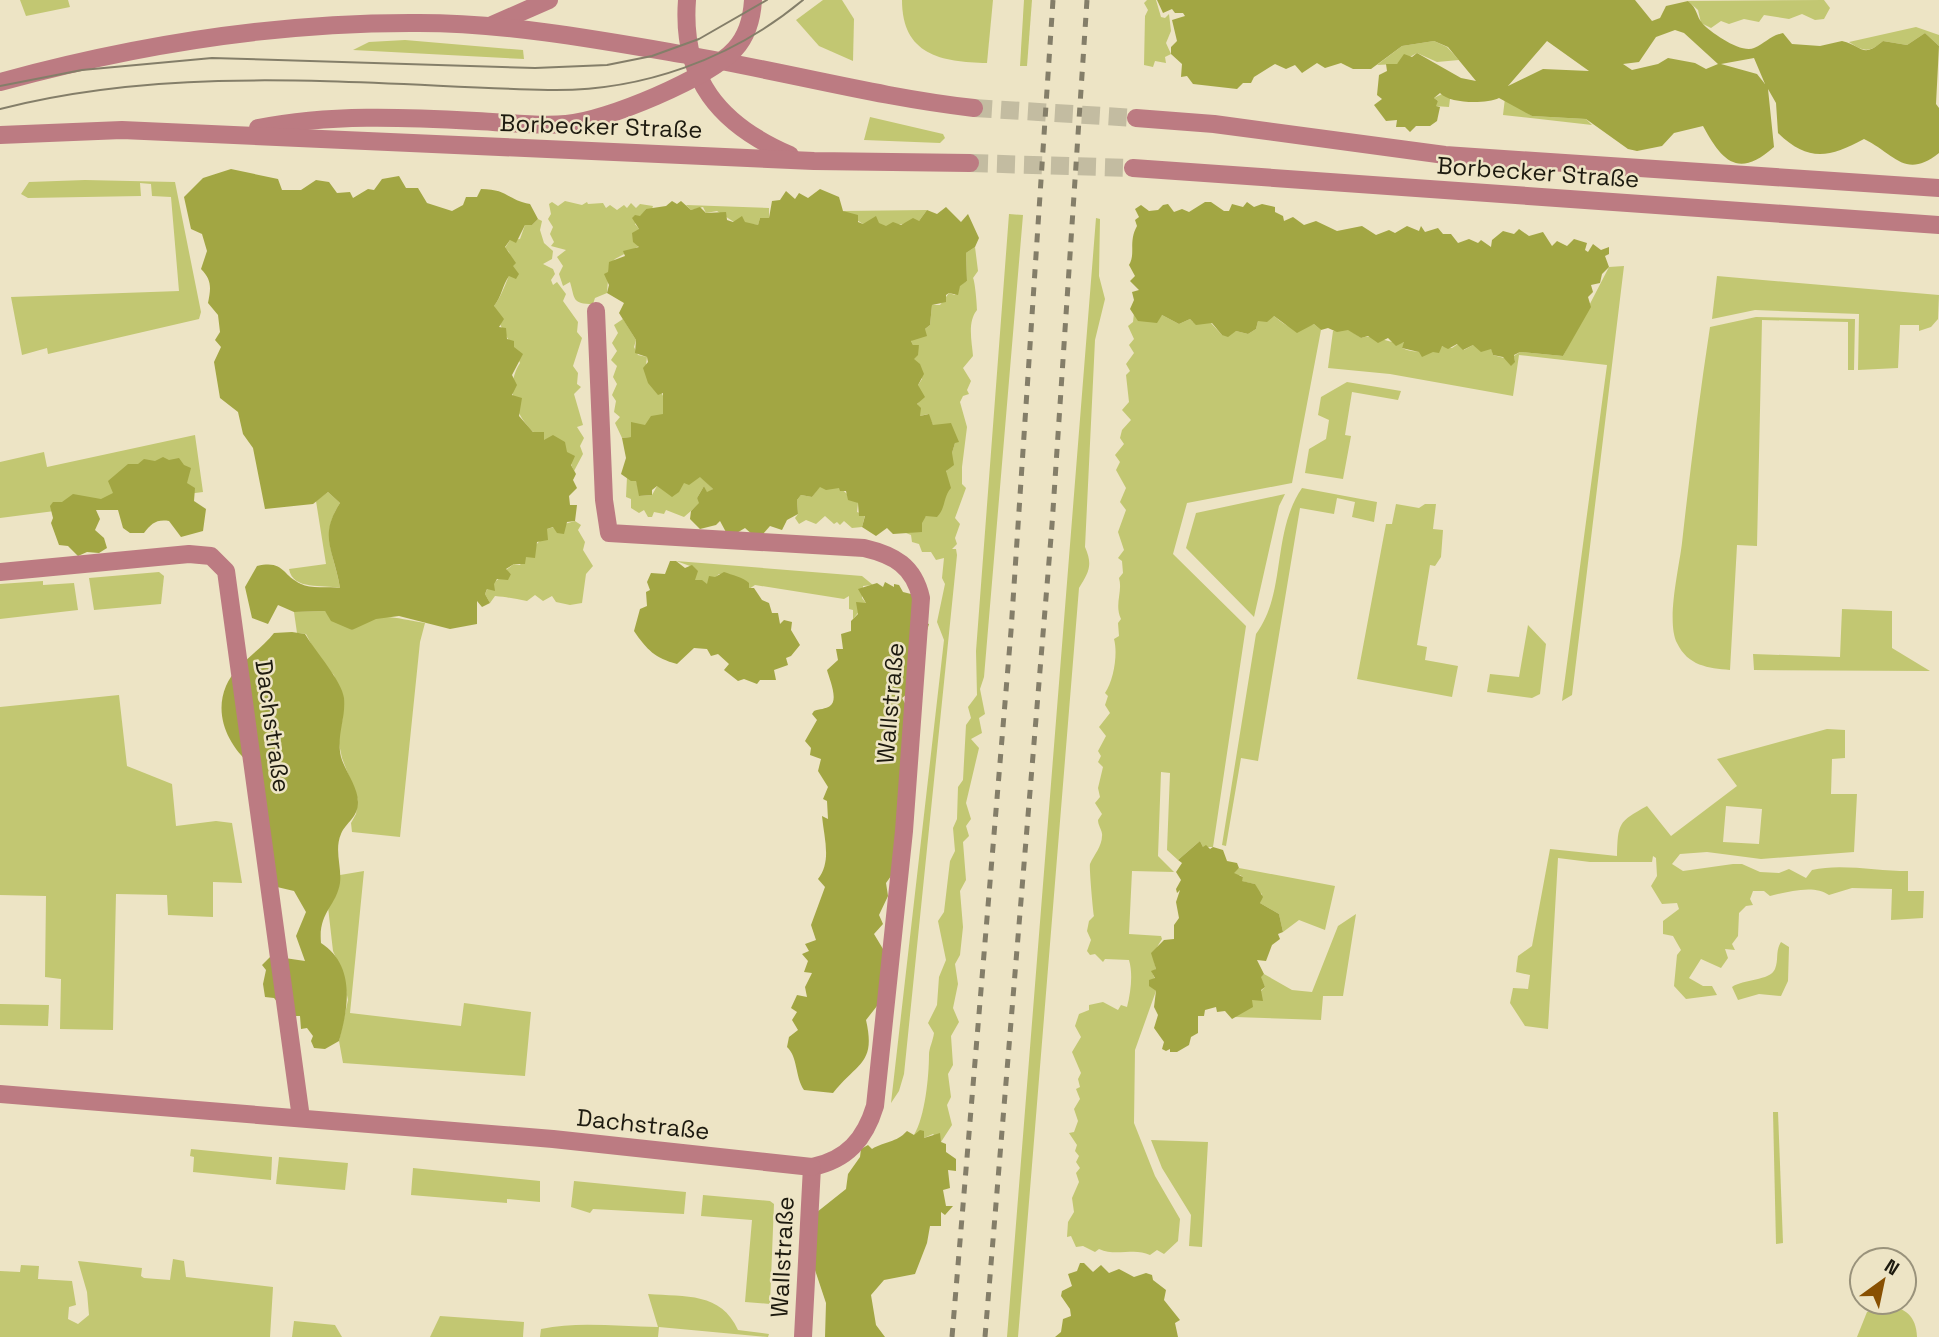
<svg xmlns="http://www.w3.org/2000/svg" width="1939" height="1337" font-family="'Space Grotesk',sans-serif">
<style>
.green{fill:#c2c772;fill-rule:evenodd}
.forest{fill:#a2a643;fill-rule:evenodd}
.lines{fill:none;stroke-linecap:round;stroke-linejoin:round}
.minor-tunnel{stroke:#c3bca1;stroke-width:18;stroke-dasharray:18 9;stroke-linecap:butt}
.minor{stroke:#bc7b82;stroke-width:18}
.tram{stroke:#847e69;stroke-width:2}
.rail{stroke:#847e69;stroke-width:5;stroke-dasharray:9 9;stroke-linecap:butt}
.labels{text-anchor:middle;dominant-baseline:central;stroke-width:5;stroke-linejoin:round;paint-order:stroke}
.street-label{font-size:24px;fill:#1d1a0f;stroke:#ede4c5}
</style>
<rect width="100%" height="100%" fill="#ede4c5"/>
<g class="green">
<path d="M20,0H68L70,7L26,16Z"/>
<path d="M823,0H842L854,19L853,61L819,46L796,20Z"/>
<path d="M902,0H993L987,63C941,62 902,55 902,0Z"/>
<path d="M1024,0H1032L1027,66H1020Z"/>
<path d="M1147,0H1156L1161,17L1165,18L1169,14L1171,31L1166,43L1171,54L1165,57L1166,63L1155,61L1153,67L1144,65L1145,16L1148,10L1144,3Z"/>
<path d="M1824,0L1830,8L1824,19L1815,20L1802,14L1789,19L1764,15L1759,22L1744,19L1729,24L1721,21L1711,28L1701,23L1698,10L1688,1Z"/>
<path d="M1916,27L1939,35V46L1925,33L1907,45L1883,41C1869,53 1864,52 1849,42Z"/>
<path d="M405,40L523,50L524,59L353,50L369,42Z"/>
<path d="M1434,41L1447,47L1459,60L1437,62L1417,53L1397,64L1377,65L1402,46Z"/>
<path d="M1450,90L1505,98L1532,116L1586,119L1592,125L1503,115L1505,98L1451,91L1449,107L1435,106L1438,101L1434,98Z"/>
<path d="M870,117L943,134L945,138L940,143L864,140Z"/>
<path d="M85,180L175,182L201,312L199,319L48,354L47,348L22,355L11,297L179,291L171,197L152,196L151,184L140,183L141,196L28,198L21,194L29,182Z"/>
<path d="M565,201L582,205L587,202L588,204L603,203L606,208L610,205L617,210L624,205L627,208L631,203L636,208L640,204L653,206L652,209H646L635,224L639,229V246L615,259L609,266L607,293L595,298L593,304C572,304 575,299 570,282L563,286L559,274L563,266L557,257L566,250L551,246L554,242L550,234L553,227L548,219L551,214L549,204L552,202L558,206Z"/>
<path d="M686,205L769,208V218H760L758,225L734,222L717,211L706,213L703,207L691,210Z"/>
<path d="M927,210L919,221L886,227L863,224L843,211Z"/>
<path d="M1009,214L1023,215L984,677L980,689L985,714L979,718L982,733L971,739L979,748L966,803L971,819L966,826L969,836L963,842L966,880L960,891L963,927L960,955L955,964L958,984L953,1008L959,1022L951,1036L953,1065L948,1074L951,1097L947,1105L952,1125L941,1142L933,1134L924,1138L914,1135C925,1117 929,1076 929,1055C929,1048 933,1041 934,1033L928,1023L937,1005L939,977L946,960L938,921L944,912L950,861L955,851L953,828L957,819L958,787L963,780L966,725L971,718L968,707L977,695L976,651Z"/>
<path d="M1096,218L1100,219L1099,276L1105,299L1095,340L1085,547C1093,565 1089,572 1079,588L1018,1337H1007Z"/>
<path d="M538,219L542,221L540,230L544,243L553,251L552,259L543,264L553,269L555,274L551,280L553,285L557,282L566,294L563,301L578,322L577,332L582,338L573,366L578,373L577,384L581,387L574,394L583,425L577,427L584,438L580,446L583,454L574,471C571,465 569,455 565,451C558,446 548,443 541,438C517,421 503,389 520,363C512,341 499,330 494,306C502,296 507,279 513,266L509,252L505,248L510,240L520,239L525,225H532Z"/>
<path d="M975,247L978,271L973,278C975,281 977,305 977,310C967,322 972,342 973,356L963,368L971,381L967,390L969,394L963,396L960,402L967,427L962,467V484L966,488L955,518L960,524L955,538L957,544L952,549H956L957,555L904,1074L899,1091L891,1103L944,640L937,622L945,584L942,578L944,558L936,560L931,552H922L919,544L912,542L911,535L906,533L912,532L926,516C951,513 941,485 947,469C950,460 952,453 955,443L944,425H933L928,414L920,416L917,405L920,400L918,385L922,379L913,359L919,345H913L911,341L930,325L932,305H940L949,293L955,295L960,285L967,281L966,253Z"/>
<path d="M1624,266L1572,695L1562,701L1607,365L1519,355L1513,396L1390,374L1328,368L1333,331L1348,329L1361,338C1376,333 1390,346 1405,342L1402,348C1411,353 1434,354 1441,346L1452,348L1458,344L1464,350L1473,345L1491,348L1493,355L1515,361L1514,356L1520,352L1563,356L1609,267Z"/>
<path d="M1717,276L1939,295L1938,319L1931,327L1919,331V325H1900L1898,368L1858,370L1859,314L1755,310L1712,319Z"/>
<path d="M1134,313L1141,320L1162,315L1179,324L1190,319L1193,322L1211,323L1222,335L1236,331L1248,334L1256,329L1258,321L1274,316C1289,329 1295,331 1314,324L1321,330L1292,483L1187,503L1173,554L1246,626L1213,847H1203L1200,841L1178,860L1167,850L1170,773L1161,772L1158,856L1174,872L1132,871L1129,934L1161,936L1162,939C1155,950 1152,955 1156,969L1152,972L1155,979L1150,986L1156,991L1135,1050L1134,1123L1155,1176L1180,1219L1178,1241L1164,1254L1157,1250L1150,1255C1134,1247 1117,1257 1099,1249L1095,1252L1083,1246L1076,1247L1071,1236L1067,1237L1068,1222L1074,1212L1072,1198L1079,1182L1076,1173L1080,1168L1076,1162L1079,1156L1075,1151L1077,1145L1069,1133L1074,1132L1078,1121L1074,1109L1080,1099L1076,1089L1080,1087L1078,1079L1081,1073L1072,1052L1081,1037L1075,1026L1079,1014L1089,1010V1005L1103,1002L1118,1010L1121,1005L1127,1007C1131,991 1133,974 1129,960L1105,959L1103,962L1095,954L1090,955L1087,951L1091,940L1087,931L1089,921L1094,916C1093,911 1089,867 1090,864C1094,855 1102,846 1102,836C1103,831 1098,826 1098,820L1102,814L1095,803L1100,797L1098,788L1103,767L1098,762L1101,756L1098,751L1106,736L1099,727L1110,713L1105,705L1108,696L1105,693C1114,680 1118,653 1114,639L1119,636L1118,623L1121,619C1114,604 1123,592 1119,578L1123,573L1122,561L1118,558L1124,550L1118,532L1126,510L1120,502L1126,488L1116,470L1120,462L1115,455L1124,444L1120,438L1122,430L1131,420L1122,410L1129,402L1126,375L1130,371L1126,364L1134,353L1129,345L1134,339L1128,326L1133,322Z"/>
<path d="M1756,317L1855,319L1854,370H1848V322L1762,320L1757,546L1737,545L1730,670C1708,668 1688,666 1677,643C1666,621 1679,569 1682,543C1690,471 1699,399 1710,327Z"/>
<path d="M623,319L636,340L634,347L638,355L647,357L645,373C655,392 669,388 663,415L632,433L631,437L622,438L615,423L620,417L614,412L616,401L612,395L617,384L613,377L617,366L611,360L617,351L612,343L618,333L614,325Z"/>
<path d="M1347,382L1401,391L1398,400L1352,392L1345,435L1351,436L1343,479L1305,473L1309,449L1326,439L1329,420L1318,415L1321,397Z"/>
<path d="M195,435L203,492L0,518V462L44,452L47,467Z"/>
<path d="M700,476L713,489L707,493L704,486L697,498L700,503L684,517L666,510L664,514L654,512L652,517H648L644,510L639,513L631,508V499L626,497L627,477L636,480L640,496L652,495L657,486Z"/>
<path d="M820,486L840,488L858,503L857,512L865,515L862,527L852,528L844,521L840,525L837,522L834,524L825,516L816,524L806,520L799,524L795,518L798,514L797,500L801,495L812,497Z"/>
<path d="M1302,488L1377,502L1374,522L1352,517L1355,502L1337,498L1334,514L1300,508L1258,761L1241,758L1226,846L1222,845L1256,634C1287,592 1271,534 1302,488Z"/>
<path d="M328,492L340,503C319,536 334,552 340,588C323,584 293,591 289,569L326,564L316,501Z"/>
<path d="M1285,494L1279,506L1254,617L1186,548L1196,513Z"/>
<path d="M1396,504L1419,508L1425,504H1436L1433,529L1443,530L1441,557L1435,566L1430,565L1417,645L1427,647L1425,660L1458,666L1452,697L1357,679L1386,524H1392Z"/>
<path d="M575,521L581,525L578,530L585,542L583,550L593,566L586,574L582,603L570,605L556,602L552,596L543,601L535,595L527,601C515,599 507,597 495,596L490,603L485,594C490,582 500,578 511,574L506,570L514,564L520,565C526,555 538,542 546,535L547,529Z"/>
<path d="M676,561L862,576L873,585L863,586L862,598L866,603L853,619V610L849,609V596L844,599L755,585L749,589L731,575L719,574L707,585L694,580L693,567Z"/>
<path d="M159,572L164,576L161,604L94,610L89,578Z"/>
<path d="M43,581V585L74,583L78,610L0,619V584Z"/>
<path d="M1842,609L1892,611V648L1930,671L1754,670L1753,654L1840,657Z"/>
<path d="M325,611L352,630C381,609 394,619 425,623L420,642L400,837L352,832L351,823L356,814L358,800L342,758L338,739L343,717L334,675L320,661L306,634L297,633L294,612Z"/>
<path d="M1528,625L1546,644L1540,694L1532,698L1487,692L1490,674L1519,677Z"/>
<path d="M119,695L127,766L172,784L176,826L216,821L232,823L242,883L213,882V917L168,915L167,895L116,894L113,1030L60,1029L61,979L45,977L46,896L0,895V707Z"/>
<path d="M1827,729L1845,730V758L1832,759L1831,794H1857L1854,852L1761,859L1707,852L1680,854L1672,864L1683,871L1733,864H1742L1760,872L1779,873L1789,869L1806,878L1812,870C1840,863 1877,871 1908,871V891H1924L1923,918L1891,920L1892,889L1852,888L1829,895C1814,884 1787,892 1770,896L1764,891H1753L1750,899L1753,905L1746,906L1739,913L1738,936L1732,944L1735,950L1725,949L1728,958L1721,968L1701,959L1689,978L1703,986H1712L1717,995L1686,999L1674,986L1677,955L1681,950L1673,936L1663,934V921L1679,909L1677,903L1662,904L1651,886L1657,876L1656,858L1653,856L1652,862H1590L1558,858L1548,1029L1525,1026L1510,1003L1513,988L1528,989L1530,975L1516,972L1518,956L1532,946L1550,849L1617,856C1618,823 1618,822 1647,806L1671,836L1737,786L1717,759ZM1726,806L1762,809L1759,844L1723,842Z"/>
<path d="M1239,868L1335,886L1325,930L1299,920L1283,932L1279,914L1260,903L1262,894L1256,890L1255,884L1241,881L1243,877L1240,875L1237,877L1233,873Z"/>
<path d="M364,871L350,1013L461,1026L464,1003L531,1012L525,1076L343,1063L339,1041L348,1000L342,971L333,951L328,907L336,895L340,875Z"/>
<path d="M1356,914L1343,996H1323L1321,1020L1235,1017L1265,987L1260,977L1264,974L1292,990L1312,992L1338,926Z"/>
<path d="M1781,942L1789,947L1788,981L1781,996L1759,994L1738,1000L1732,987C1743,979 1770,981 1775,969C1779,959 1775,952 1781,942Z"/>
<path d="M0,1004L49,1005L48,1026L0,1025Z"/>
<path d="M1773,1112H1778L1783,1243L1776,1244Z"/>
<path d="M1151,1140L1208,1142L1202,1247L1189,1246L1191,1215L1162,1168Z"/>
<path d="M191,1149L272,1157L271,1180L193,1172L194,1157L190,1156Z"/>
<path d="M279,1157L348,1163L345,1190L276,1184Z"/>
<path d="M413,1168L540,1181V1202L507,1199V1203L411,1195Z"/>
<path d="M574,1181L686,1192L684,1214L593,1209L590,1213L571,1207Z"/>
<path d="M703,1195L770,1201L774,1204L770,1304L745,1302L752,1220L701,1216Z"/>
<path d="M173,1259L184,1261L186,1277L273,1287L270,1337H0V1271L20,1272L21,1265L39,1266L38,1279L72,1281L76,1305L69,1307L68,1319L78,1324L89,1315L87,1292L78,1261L142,1268L141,1276L144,1278L170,1280Z"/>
<path d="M648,1294C686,1297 721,1292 738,1330L769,1334L768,1337L659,1327L658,1337H540L541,1329C579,1321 619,1327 658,1327Z"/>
<path d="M1886,1305C1906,1308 1916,1316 1917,1337H1857L1867,1312Z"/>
<path d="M440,1316L524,1322L523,1337H430Z"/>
<path d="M294,1321L335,1325L342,1337H292Z"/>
</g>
<g class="forest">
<path d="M1157,0H1635L1652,21L1660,18L1666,6L1688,1C1698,9 1696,16 1702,23C1711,33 1742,54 1754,48C1766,43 1769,36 1783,33L1792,44L1820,46L1842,41C1863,46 1862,59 1883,41L1907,45L1925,33L1939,46L1936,104L1939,108V153C1905,180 1895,154 1864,139C1829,158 1808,162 1778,133L1776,103L1768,89L1774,147C1738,179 1722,161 1703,126L1674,133L1662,146L1637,151L1628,149L1586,119L1532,116L1499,98C1486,104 1450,104 1440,93L1434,98L1438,101L1436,106L1440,107L1437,121L1430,126H1416L1410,132L1405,127H1396L1397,120L1386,121L1374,105L1382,99L1377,95L1379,75L1387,71L1386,64H1397L1404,54L1412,57L1417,53L1461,78L1476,81L1448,47L1434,41L1402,46L1371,69H1353L1341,63L1325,68L1317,63L1302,73L1295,65L1286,69L1275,64L1254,77L1251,83H1243L1237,89L1193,84L1187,76L1181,77L1182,64L1171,54V47L1177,41L1172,20L1185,16L1183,13H1175L1172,9L1163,13ZM1675,30L1684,33L1718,64L1706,69L1695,63L1668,58L1658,64L1632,70L1623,64L1639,62L1656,37ZM1547,41L1589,71L1543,69L1508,86ZM1754,58L1765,84L1757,74L1721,64Z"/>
<path d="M231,169L278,179L282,190H301L316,180L329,182L337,193L350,192L353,198L368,189L374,190L382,179L399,176L406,188H418L427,203L452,211L463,205L466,197H477L481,189C508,189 507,200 530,204L538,219L532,225H525L516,243L510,240L505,247L516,263L513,266L519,274L516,279L509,276C502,286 502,296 494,306L504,319L499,327L506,328L507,339L514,341V347L523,354L512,375L517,385L512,395L522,398L519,416L533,432H544V440L553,435L565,442L567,452L575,456L571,465L576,474L573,480L577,488L569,496L570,505H577L575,521L567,522L564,534L557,533L553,527L547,529L548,540L537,542L535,558L526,557L525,564H514L506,569L511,574L508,580L497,579L494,584L495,591L487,589L485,594L490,603L482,607L477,601V624L450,629L399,616L376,619L352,630L331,621L325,611L294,612L278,605L268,624L252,618L245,587L257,566C285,560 281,575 301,584C310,589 329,586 340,588C334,550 318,537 340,503L328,492L313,504L265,509L253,448L243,434L238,412L220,398L214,362L221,347L215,340L220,332L218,315L208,303C211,288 212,280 201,269L207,251L202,234L191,229L184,197L203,178Z"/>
<path d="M820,189L839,197L843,211L858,215V222L863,224L876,216L879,223L886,226L893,222L901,225L913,218L919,221L927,210L937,214L946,207L961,222L968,214L979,238L975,247L966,253L967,281L960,286L958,295L949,293L946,295V302L932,305L930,325L925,329L927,336L911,341L913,345H919L918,355L914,359L920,364L924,374L918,385L925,397L917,404L921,408L920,416L929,414L933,425L951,423L959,442L955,443L952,453L954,465L946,471L951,488C943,497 946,508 937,517L926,516L922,523V532L893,534L887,528L876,536L862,527L865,516H859L858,503L848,500L846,491H840L839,488L826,490L820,487L812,497L801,495L797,500L798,514L787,520L782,530L770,526L763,534L754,536L745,528L735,534H727L720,521L716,525L700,529L690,519L691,511L699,503L697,498L704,486L707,492L713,489L700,477L689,485L684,483L679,492L672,497L657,486L652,490V495L639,496L636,481H631L621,474L626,458L622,438L631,437V422L645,425L651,416L663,414V393L658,395L648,383L643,368L648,362L647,357L635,353L636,340L619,313L624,303L607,293L609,285L604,274L608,272L609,262L625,256L623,251L639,247L633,242L632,233L639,229L632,218L635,215L640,216L646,209L666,206L672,201L677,204L681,201L691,210L700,207L706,213L726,212L727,220L733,222L742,216L745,222L758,225L760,218H769L772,201L780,200L786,191L795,199L799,193L808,198Z"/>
<path d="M1205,202H1211L1224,211H1229L1232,204L1243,207L1247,202L1254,207L1262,204L1275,207V212L1283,216L1284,221L1293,217L1304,225L1316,221L1337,231L1362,226L1376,235L1389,230L1395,233L1407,226L1419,231L1421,226L1425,232L1438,228L1443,234H1451L1458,243L1469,239L1478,243L1481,240L1491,247L1492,240L1503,231L1514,234L1519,229L1529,236L1543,232L1552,246L1557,241L1567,246L1574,239L1587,243L1585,250L1588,252L1593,244L1601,250L1609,247V254L1605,256L1609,267L1602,274L1600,283L1591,285L1593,292L1588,297L1591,307L1563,356L1520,352L1514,355L1515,362L1511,366L1503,357L1493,355L1491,349L1481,352L1473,345L1463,350L1457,344L1448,349L1442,346L1439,353L1433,352L1422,357L1419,352L1402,348L1404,342L1396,346L1388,338L1378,343L1368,336L1361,338L1348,330L1337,332L1328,328L1321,330L1314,324L1297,333L1274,316L1267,322L1258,321L1256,329L1248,334L1236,331L1228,337L1222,335L1212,323L1196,325L1190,319L1179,324L1162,315L1157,323L1138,321L1130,309L1134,300L1132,292L1139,290L1130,281L1135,276L1129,265C1136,254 1128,242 1137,226L1135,220L1139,217L1135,209L1141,205L1149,211L1158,210L1163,205L1168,204L1174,212L1182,209L1189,212Z"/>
<path d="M163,457L169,460L179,458L184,465L191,468L187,483L195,488L194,501L206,509L203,531L181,537L169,521C156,519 151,524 144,533H130L123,528L118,510H96L100,519L95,530L104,538L107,548L99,553L87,552L78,556L68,546L59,545L51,523L53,518L50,506L53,502H62L73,494L101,499L113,493L108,481L128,464H138L144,459L155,461Z"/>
<path d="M670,561H676L685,568L692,565L698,571L695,580H702L707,584L709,576L715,577L724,572C732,575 743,577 749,583V588H754L762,600L769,603L772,613H778L780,624L784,620L792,622L791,630L800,645L791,656L786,658L788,665L774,670L776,680H760L757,684L744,679L738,681L724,670L729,664L718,654L711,656L707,649L694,648L677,664C655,658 647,650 634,631L640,609L647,606L646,592L650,590L647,582L651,573L665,574Z"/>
<path d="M885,582L894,587V584L899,585L903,592L911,594L923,622L929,624L907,694L902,698L908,709L906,855L886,883L888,896L879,915L883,924L874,934L886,954L877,1006L866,1020C876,1064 858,1062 833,1093L804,1090C795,1077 798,1057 787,1047L789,1037L798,1030L792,1020L797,1012L791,1008L797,995L807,997L805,987L812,973L804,972L808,961L802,954L809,951L805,944L816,940L811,925L825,887L818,879C832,861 824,838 822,816L828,819L827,801L823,799L828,787L818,771L821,759L810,755L811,748L805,741L817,720L812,714L814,711C819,709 826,709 830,706C839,700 829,678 827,670L838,660L836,649H843L841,634L851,631V621L858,614L856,602L866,603L858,589L877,583L883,587Z"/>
<path d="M292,632L305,634C315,651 342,681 344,698C346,719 336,736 341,757C345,771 358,787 358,802C358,818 346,822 341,834C334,850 342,867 340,883C336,907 318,912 321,943C355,965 349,1006 339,1041L325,1049L314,1048L311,1041L313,1036L307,1028L301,1029L300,1016H289L274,998L265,997L263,984L266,970L262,965L271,956L305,961L296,936L306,912L294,891L277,887L255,768C230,749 213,717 226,686C235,665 260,651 274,633Z"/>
<path d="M1200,841L1203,847L1206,845L1210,849L1213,847L1223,850L1227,861L1237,863L1239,868L1234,873L1243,877L1242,881L1255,884L1263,897L1260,903L1279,914L1283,932L1278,934L1280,939L1272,945L1266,961L1257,960L1264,974L1261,977L1265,987L1261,990L1263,1001L1252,1000L1253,1007L1232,1019L1225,1011L1217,1012L1216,1007L1205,1010L1204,1016H1198V1033L1191,1037L1189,1045L1177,1052H1170V1049L1166,1051L1162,1049L1164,1042L1154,1028L1158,1015L1154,1007L1156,991L1149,986V980L1155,978L1151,971L1156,969L1151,953L1164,940L1174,939V925L1179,918L1176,902L1180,890L1177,893L1176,889L1181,880L1176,872L1182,863L1178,860Z"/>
<path d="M920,1130L924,1131V1138L940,1133L941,1142L946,1144V1152L956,1159V1171L948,1170L950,1188L943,1190L946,1206H953L945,1215L941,1212V1226H930L927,1243L915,1274L884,1280L871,1295L876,1325L885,1337H825L826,1303L811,1258L807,1220L846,1189L848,1174L860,1157L861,1149L868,1145L872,1149C885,1141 896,1143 907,1131L914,1135Z"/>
<path d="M1080,1263H1084L1093,1272L1101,1265L1109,1273L1119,1269L1134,1277L1146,1273L1152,1275L1153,1280L1166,1290L1164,1300L1180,1320L1175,1323L1178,1337H1055L1061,1332L1063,1319L1071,1316L1070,1309L1061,1296L1062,1291L1072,1286L1068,1274L1077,1271Z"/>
</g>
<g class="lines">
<g class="minor-tunnel">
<path d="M974,108L1136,118"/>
<path d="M970,163L1133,168"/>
</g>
<g class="minor">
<path d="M687,0C681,79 720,125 790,155"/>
<path d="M492,25L549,0"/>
<path d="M0,82C135,45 279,22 419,23C508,23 600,40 687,55C783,71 877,97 974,108"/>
<path d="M1136,118L1214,124L1445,155L1939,188"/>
<path d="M258,128C330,114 403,117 476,121C505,122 537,127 566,124C606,121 709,78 735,49C747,36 752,17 753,0"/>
<path d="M0,135L122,130L814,161L970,163"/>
<path d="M1133,168L1939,225"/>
<path d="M596,311L604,500L609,533L864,548C894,555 914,566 921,598L904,831L875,1106C865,1139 847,1160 812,1167L803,1337"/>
<path d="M0,572L189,554L211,556L226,571L301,1118"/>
<path d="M0,1094L553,1139L812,1167"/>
</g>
<g class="tram">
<path d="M0,86L82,70L212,58L535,68L607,65L652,56L699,39L767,0"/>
<path d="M0,109C180,63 365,85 548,90C641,92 732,59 803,0"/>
</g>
<g class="rail">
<path d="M952,1337L1011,631L1053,0"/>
<path d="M985,1337L1052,525L1087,0"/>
</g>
</g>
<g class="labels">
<g class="street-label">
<text transform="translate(601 126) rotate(2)">Borbecker Straße</text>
<text transform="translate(1538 172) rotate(4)">Borbecker Straße</text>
<text transform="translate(890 703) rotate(-85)">Wallstraße</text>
<text transform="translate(273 726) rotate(82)">Dachstraße</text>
<text transform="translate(643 1124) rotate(6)">Dachstraße</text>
<text transform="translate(782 1257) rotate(-87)">Wallstraße</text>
</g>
</g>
<g transform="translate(1883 1281) rotate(33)"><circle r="33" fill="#ede4c5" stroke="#9a937c" stroke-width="2"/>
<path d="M0-5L12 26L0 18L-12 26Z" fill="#885002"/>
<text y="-10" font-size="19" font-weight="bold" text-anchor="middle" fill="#1d1a0f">N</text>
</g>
</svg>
